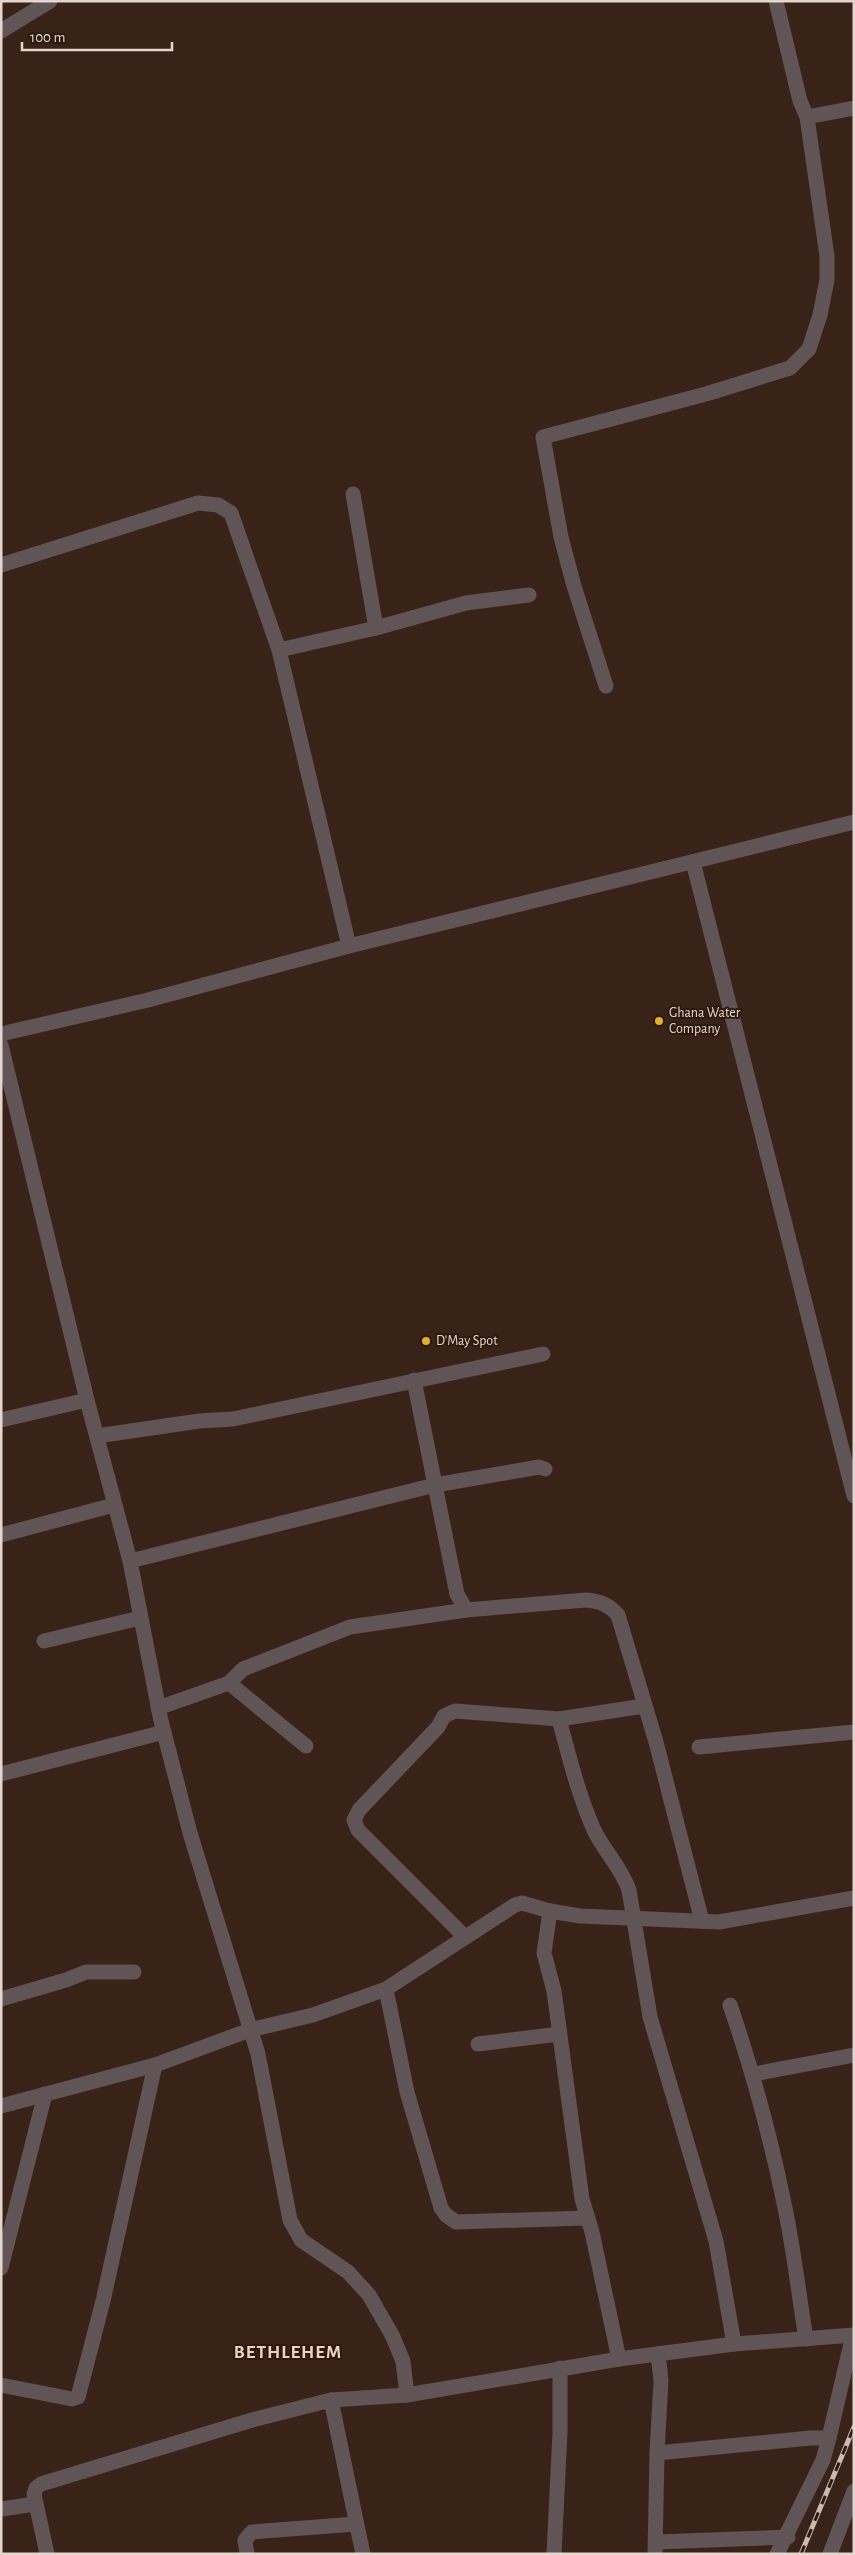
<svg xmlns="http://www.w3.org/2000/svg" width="855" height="2555" font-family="'Alegreya Sans',sans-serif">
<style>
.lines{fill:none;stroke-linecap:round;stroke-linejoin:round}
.minor{stroke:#615456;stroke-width:15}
.rail-casing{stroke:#cabab2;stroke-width:5}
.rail{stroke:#2e190e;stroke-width:3;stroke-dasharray:9;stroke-linecap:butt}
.poi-dot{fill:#e1af34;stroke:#2e190e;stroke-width:2}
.labels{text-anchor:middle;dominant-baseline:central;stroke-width:4;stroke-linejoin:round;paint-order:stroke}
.poi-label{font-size:14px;fill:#e4d5ce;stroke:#2e190e;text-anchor:start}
.district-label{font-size:19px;font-weight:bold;letter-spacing:1px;fill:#eecfc1;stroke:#2e190e}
</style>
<rect width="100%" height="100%" fill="#392217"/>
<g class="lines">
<g class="minor">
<path d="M776,1L800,101L807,117L854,108"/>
<path d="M1,31L50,1"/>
<path d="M353,494L376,628"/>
<path d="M1,565L198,503L218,505L231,513L279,650L349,946"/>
<path d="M279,650L376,628L466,603L529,595"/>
<path d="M606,686L574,586L561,537L543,437L706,394L790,368L809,349L820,315L827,280V256L807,117"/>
<path d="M693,862L854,1496"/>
<path d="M1,1034L148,1000L349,946L854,822"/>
<path d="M1,1045L87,1400L130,1561L161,1721L174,1771L190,1833L258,2054L290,2220L301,2240L348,2272L369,2295L392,2335L403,2361L407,2395L619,2359L734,2344L854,2335"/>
<path d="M1,1420L87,1400"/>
<path d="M97,1436L199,1421L233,1419L543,1354"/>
<path d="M1,1535L114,1505"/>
<path d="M130,1561L435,1485L414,1380"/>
<path d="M466,1610L586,1600C600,1601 609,1605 618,1615L656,1742L702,1921"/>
<path d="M44,1641L140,1618"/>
<path d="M229,1683L306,1746"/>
<path d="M158,1708L229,1683L243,1669L350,1627L466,1610L457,1594L435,1485L539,1467L545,1469"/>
<path d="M559,1719C569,1756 578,1794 594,1830C604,1851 621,1867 629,1890L650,2017L716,2241L734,2344"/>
<path d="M699,1747L854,1732"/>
<path d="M1,1774L164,1732"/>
<path d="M550,1911L544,1953L554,1991L582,2199L592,2232L619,2359"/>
<path d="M465,1937L358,1830L354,1820L359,1810L438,1727L444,1716L455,1711L559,1719L644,1706"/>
<path d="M386,1989L407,2092L441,2208L446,2215L456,2222L587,2218"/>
<path d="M1,1999L66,1980L86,1972H134"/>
<path d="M730,2005C753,2072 771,2139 785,2208C794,2251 799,2296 806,2339"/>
<path d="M478,2044L559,2034"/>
<path d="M754,2074L854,2055"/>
<path d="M1,2106L155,2065L250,2030L313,2015L386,1989L515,1905L522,1903L550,1911L580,1916L719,1922L854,1898"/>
<path d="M1,2268L45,2094"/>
<path d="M658,2354L661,2380L657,2453L810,2438H829L853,2335"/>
<path d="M1,2385L72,2399L78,2397L103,2301L155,2065"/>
<path d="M1,2509L35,2504"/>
<path d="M656,2542L788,2537"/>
<path d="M47,2554L34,2494L36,2488L41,2484L252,2420L331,2400"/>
<path d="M247,2554L245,2540L252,2532L356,2524"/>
<path d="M363,2554L331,2400L407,2395"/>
<path d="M554,2554L560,2432V2368"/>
<path d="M655,2554L657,2453"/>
<path d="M777,2554L823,2460L829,2438"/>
<path d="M830,2554L854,2491"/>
</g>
<defs>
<path id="rail" d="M801,2554L854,2427"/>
</defs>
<use href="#rail" class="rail-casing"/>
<use href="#rail" class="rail"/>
</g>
<g class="poi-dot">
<circle cx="659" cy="1021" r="5"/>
<circle cx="426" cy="1341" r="5"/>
</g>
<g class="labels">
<g class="poi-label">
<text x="669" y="1013">Ghana Water<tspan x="669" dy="16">Company</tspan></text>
<text x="436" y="1341">D'May Spot</text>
</g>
<g class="district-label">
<text x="288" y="2352">BETHLEHEM</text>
</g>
</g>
<rect width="855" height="2555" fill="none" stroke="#e4d5ce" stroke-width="5"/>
<path d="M22 42v8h150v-8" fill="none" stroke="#e4d5ce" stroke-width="2.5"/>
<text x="30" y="42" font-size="15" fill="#e4d5ce" stroke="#2e190e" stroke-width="4" paint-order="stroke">100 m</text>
</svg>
